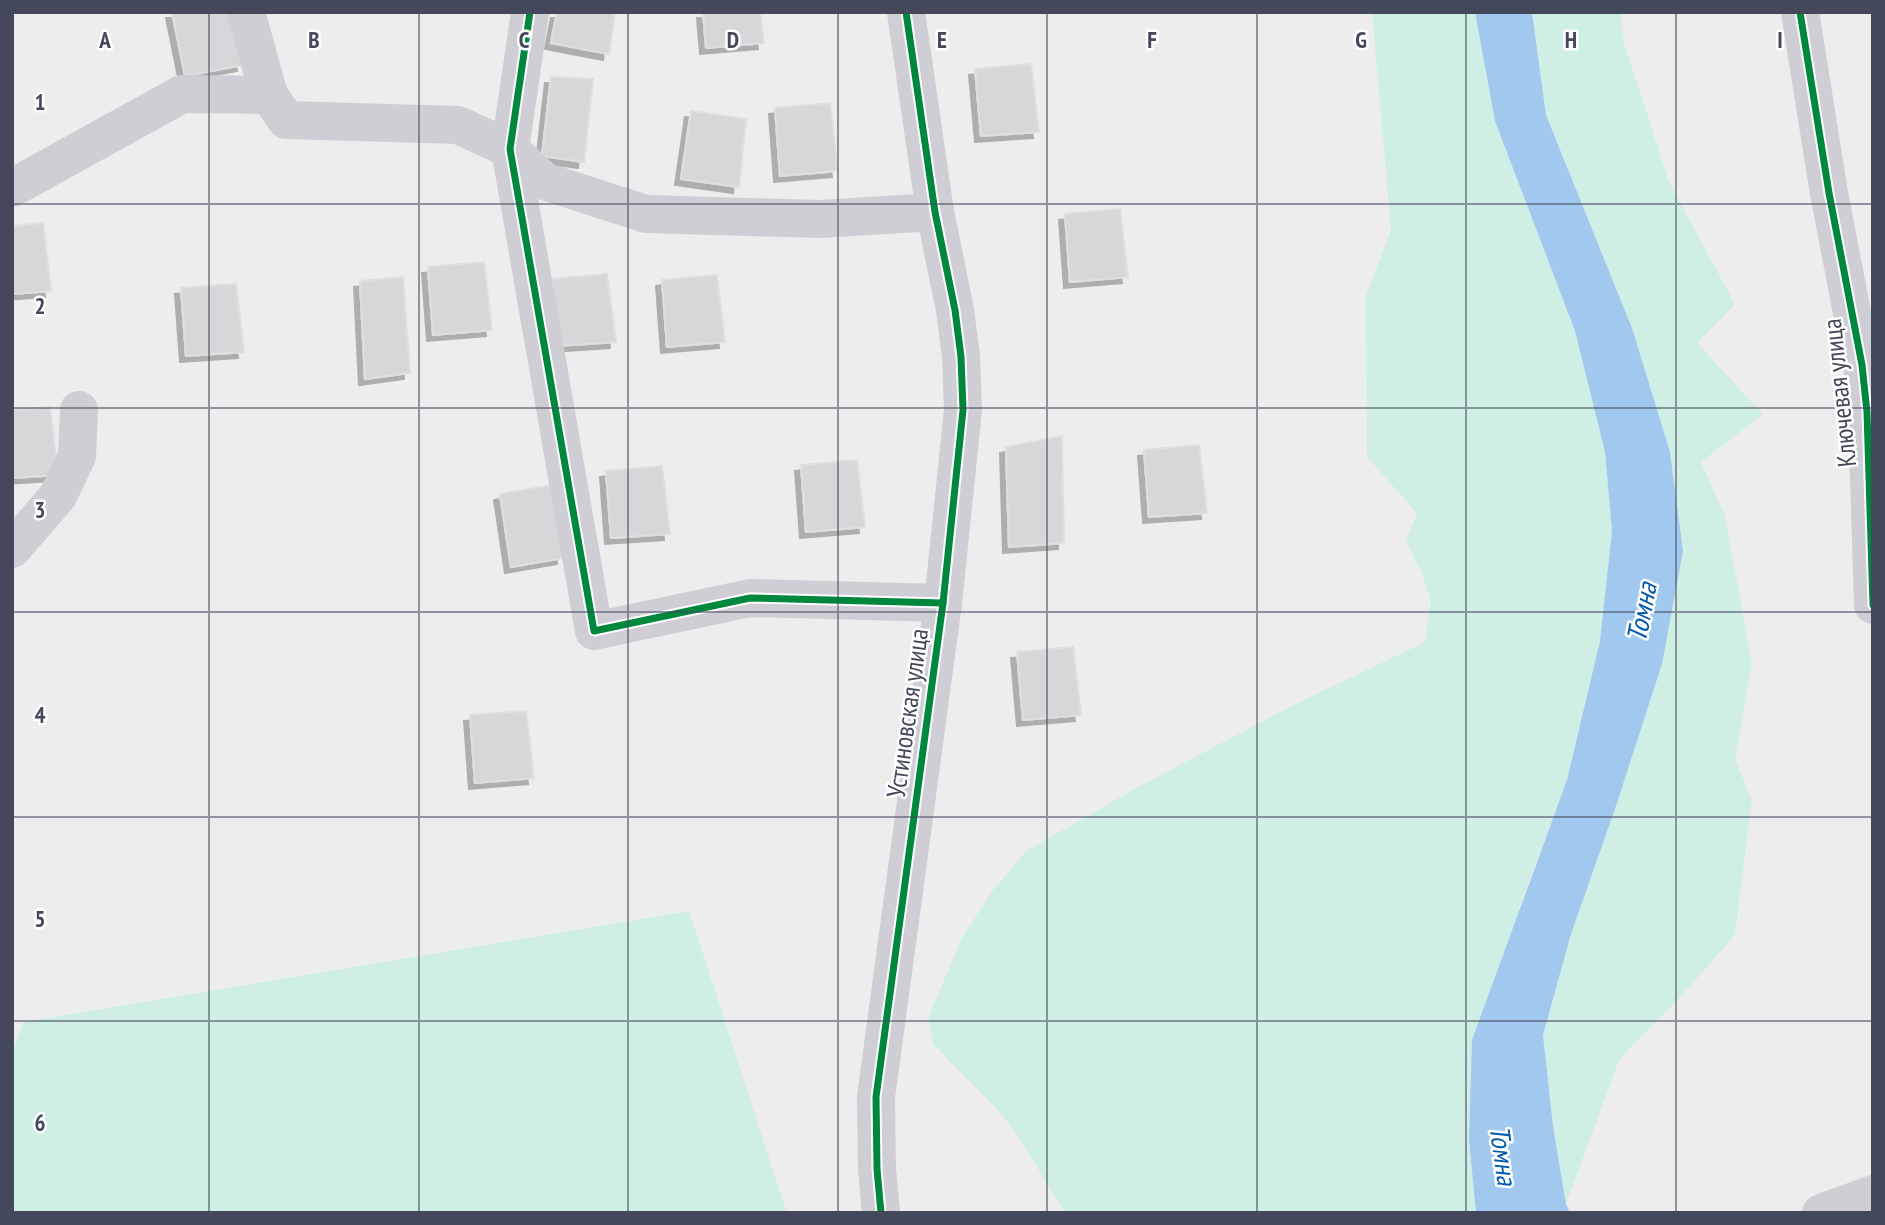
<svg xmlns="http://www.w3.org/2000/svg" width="1885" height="1225" font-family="'PT Sans Narrow',sans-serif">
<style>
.green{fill:#cfefe4}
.water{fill:#a1c9f0}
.building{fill:#d7d6d9;stroke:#dfdee0;stroke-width:2;filter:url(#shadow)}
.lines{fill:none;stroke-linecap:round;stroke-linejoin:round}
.minor{stroke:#ceced4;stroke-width:38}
.cycleway-casing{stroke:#fff;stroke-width:11}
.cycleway{stroke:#00873e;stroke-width:7}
.grid{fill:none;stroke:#43495b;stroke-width:2;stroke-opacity:0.55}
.labels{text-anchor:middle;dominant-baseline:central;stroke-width:5;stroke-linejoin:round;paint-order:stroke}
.street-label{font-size:26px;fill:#43495b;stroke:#fff}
.water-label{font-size:28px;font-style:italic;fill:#035aae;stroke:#fff}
.grid-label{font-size:23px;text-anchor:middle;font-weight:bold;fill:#43495b;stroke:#fff;stroke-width:5;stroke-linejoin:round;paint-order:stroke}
</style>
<defs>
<filter id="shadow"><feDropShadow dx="-6" dy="6" stdDeviation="0" flood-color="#0004"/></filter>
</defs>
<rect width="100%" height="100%" fill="#eeeded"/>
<g class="green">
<path d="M1372,12H1475L1495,121L1575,331L1605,452L1612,531L1600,641L1567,780L1520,905L1469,1140L1476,1213H1065L1016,1133L997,1109L934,1045L928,1019L961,939L993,890L1026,851L1149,781L1294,705L1425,642L1431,601L1422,574L1406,541L1417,513L1367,457L1366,295L1391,230Z"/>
<path d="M1532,12H1621L1624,43L1669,182L1735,304L1697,343L1763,414L1701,462L1725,516L1752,664L1735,759L1752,800L1735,935L1684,993L1619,1060L1566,1204L1553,1127L1543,1035L1571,934L1617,803L1662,664L1683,551L1670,452L1632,328L1546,115Z"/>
<path d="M689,911L787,1213H12V1052L24,1022Z"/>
</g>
<path class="water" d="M1475,12H1532L1546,115L1632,328L1670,452L1683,551L1662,664L1617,803L1571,934L1543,1035L1553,1126L1566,1204L1570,1213H1476L1469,1140L1472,1040L1567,780L1600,641L1612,531L1605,452L1575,331L1495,121Z"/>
<g class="building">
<path d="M172,12H230L243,65L185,76Z"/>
<path d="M557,12H615L609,54L551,43Z"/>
<path d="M703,12H760L764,43L706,48Z"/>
<path d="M1031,64L1039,132L981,136L975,69Z"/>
<path d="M551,77L593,79L584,162L542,156Z"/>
<path d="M830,103L838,171L780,176L775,108Z"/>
<path d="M691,111L746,119L739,187L681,179Z"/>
<path d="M1120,209L1128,277L1070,282L1065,214Z"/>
<path d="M43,223L51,291L12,294V226Z"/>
<path d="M484,262L492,330L433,335L428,267Z"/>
<path d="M607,274L616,342L557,346L552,279Z"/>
<path d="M717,275L725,342L667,347L662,280Z"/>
<path d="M403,277L410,373L365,379L360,281Z"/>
<path d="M236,284L244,352L186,356L181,288Z"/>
<path d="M50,407L58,475L12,478V410Z"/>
<path d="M1062,436L1064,543L1009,547L1006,447Z"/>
<path d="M1199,445L1207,513L1149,517L1144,450Z"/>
<path d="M857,460L865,527L806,532L801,465Z"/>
<path d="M662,466L670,534L611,538L606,471Z"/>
<path d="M553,485L563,558L511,567L500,494Z"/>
<path d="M1073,647L1081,715L1023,720L1017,652Z"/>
<path d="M526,711L534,778L475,783L470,715Z"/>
</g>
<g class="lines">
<g class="minor">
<path d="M246,12L269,95L286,120L458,125L510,149L544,181L646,214L820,219L935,212"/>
<path d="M530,12L510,149L594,631L750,598L943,603"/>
<path d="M1800,12L1829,193L1862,365L1867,412L1873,605"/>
<path d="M12,188L182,94L269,95"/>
<path d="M12,549L58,496L77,456L79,410"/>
<path d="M881,1213L877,1169L876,1097L943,603L963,410L961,357L955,310L935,212L906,12"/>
<path d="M1821,1213L1873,1194"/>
</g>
<defs>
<g id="cycleway">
<path d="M530,12L510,149L594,631L750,598L943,603"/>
<path d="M1800,12L1829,193L1862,365L1867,412L1873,605"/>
<path d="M881,1213L877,1169L876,1097L943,603L963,410L961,357L955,310L935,212L906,12"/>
</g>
</defs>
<use href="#cycleway" class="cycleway-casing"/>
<use href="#cycleway" class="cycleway"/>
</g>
<path class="grid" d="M209,12V1213M419,12V1213M628,12V1213M838,12V1213M1047,12V1213M1257,12V1213M1466,12V1213M1676,12V1213M12,204H1873M12,408H1873M12,612H1873M12,817H1873M12,1021H1873"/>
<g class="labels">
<g class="street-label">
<text transform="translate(1839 393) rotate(-96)">Ключевая улица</text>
<text transform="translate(907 713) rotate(-82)">Устиновская улица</text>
</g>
<g class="water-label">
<text transform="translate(1641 612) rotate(-79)">Томна</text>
<text transform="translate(1504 1155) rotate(82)">Томна</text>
</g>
</g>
<g class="grid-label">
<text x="105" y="48">A</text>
<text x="314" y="48">B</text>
<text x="524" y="48">C</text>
<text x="733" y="48">D</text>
<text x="942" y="48">E</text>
<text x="1152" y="48">F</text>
<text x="1361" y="48">G</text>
<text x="1571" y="48">H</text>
<text x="1780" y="48">I</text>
<text x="40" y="110">1</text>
<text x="40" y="314">2</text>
<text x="40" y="518">3</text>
<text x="40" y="723">4</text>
<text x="40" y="927">5</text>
<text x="40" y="1131">6</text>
</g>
<rect width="1885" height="1225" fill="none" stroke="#43495b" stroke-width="28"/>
</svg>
